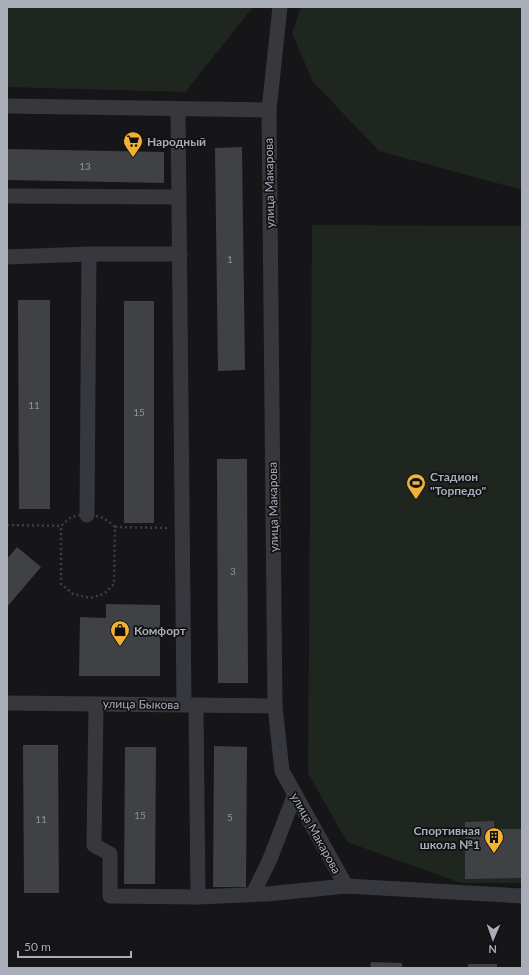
<svg xmlns="http://www.w3.org/2000/svg" width="529" height="975" font-family="Lato,sans-serif">
<style>
.green{fill:#1e261f}
.building{fill:#404145}
.lines{fill:none;stroke-linecap:round;stroke-linejoin:round}
.path{stroke:#3d3f44;stroke-width:2.5;stroke-dasharray:2 3;stroke-linecap:butt}
.minor{stroke:#37383d;stroke-width:15}
.labels{text-anchor:middle;dominant-baseline:central;stroke-width:3.5;stroke-linejoin:round;paint-order:stroke}
.number-label{font-size:10px;fill:#8e929b}
.poi-label{font-size:12px;font-weight:bold;fill:#a8adb8;stroke:#111113;text-anchor:start}
.street-label{font-size:12px;fill:#a8adb8;stroke:#111113}
</style>
<rect width="100%" height="100%" fill="#161618"/>
<g class="green">
<path d="M253,7L185,92L7,87V8Z"/>
<path d="M301,7H522V190L379,151L313,82L292,33Z"/>
<path d="M312,225L522,226V883H461L347,842L308,773Z"/>
</g>
<g class="building">
<path d="M242,147L245,370L218,371L215,148Z"/>
<path d="M7,149L164,152V183L7,180Z"/>
<path d="M18,300H50V509H19Z"/>
<rect x="124" y="301" width="30" height="222"/>
<path d="M217,459H247L248,683H218Z"/>
<path d="M17,547L41,567L7,607V559Z"/>
<path d="M106,604L160,605V676H79L80,617L106,618Z"/>
<path d="M23,745H58L59,893H24Z"/>
<path d="M214,746L247,747L246,887H213Z"/>
<path d="M125,747H156L155,884H124Z"/>
<path d="M494,821V829H522V878L465,879V822Z"/>
<path d="M371,962L402,963V968H370Z"/>
<rect x="468" y="964" width="29" height="4"/>
</g>
<g class="lines">
<g class="path">
<path d="M81,515C97,515 103,516 115,527L114,584L104,594L90,598L73,594L61,584V526L71,517Z"/>
<path d="M7,525L61,526"/>
<path d="M115,527L168,528"/>
</g>
<g class="minor">
<path d="M7,106L269,110L280,7"/>
<path d="M178,109L184,705"/>
<path d="M269,110L275,706L282,771L346,886"/>
<path d="M7,196L179,197"/>
<path d="M7,257L89,254"/>
<path d="M87,515L89,254H180"/>
<path d="M7,703L275,706"/>
<path d="M96,704L94,845L110,854V896L198,897L196,705"/>
<path d="M253,894L270,859L295,794"/>
<path d="M198,897L267,894L346,886L522,896"/>
</g>
</g>
<defs>
<symbol id="supermarket-pin" viewBox="-11 -11 22 30"><path d="M0 17L-7.5 6A9.5 9.5 0 1 1 7.5 6Z" fill="#f2b134" stroke="#111113"/><path d="M-6-5.5h2.5l.6 2H6L4.5 2H-2.5L-4.4-4H-6ZM-1.5 3.2a1.3 1.3 0 1 0 .1 0ZM3 3.2a1.3 1.3 0 1 0 .1 0Z" fill="#111"/></symbol>
<symbol id="stadium-pin" viewBox="-11 -11 22 30"><path d="M0 17L-7.5 6A9.5 9.5 0 1 1 7.5 6Z" fill="#f2b134" stroke="#111113"/><path d="M0-5a6.5 5 0 1 0 0 10a6.5 5 0 1 0 0-10ZM-3.5-1.8h7v3.6h-7Z" fill="#111"/></symbol>
<symbol id="shop-pin" viewBox="-11 -11 22 30"><path d="M0 17L-7.5 6A9.5 9.5 0 1 1 7.5 6Z" fill="#f2b134" stroke="#111113"/><path d="M-5-2.5h2.3a2.7 3.5 0 0 1 5.4 0H5L5.5 6h-11ZM-1.5-2.5h3a1.5 2.3 0 0 0-3 0Z" fill="#111"/></symbol>
<symbol id="building-pin" viewBox="-11 -11 22 30"><path d="M0 17L-7.5 6A9.5 9.5 0 1 1 7.5 6Z" fill="#f2b134" stroke="#111113"/><path d="M-4-6H4V6H1V3H-1V6H-4ZM-2.5-4.3h1.7v1.8h-1.7ZM.8-4.3h1.7v1.8H.8ZM-2.5-1h1.7V.8h-1.7ZM.8-1h1.7V.8H.8Z" fill="#111"/></symbol>
</defs>
<g fill-rule="evenodd">
<use href="#supermarket-pin" x="122" y="130" width="22" height="30"/>
<use href="#stadium-pin" x="405" y="472" width="22" height="30"/>
<use href="#shop-pin" x="109" y="619" width="22" height="30"/>
<use href="#building-pin" x="483" y="826" width="22" height="30"/>
</g>
<g class="labels">
<g class="number-label">
<text x="85" y="166">13</text>
<text x="230" y="259">1</text>
<text x="34" y="405">11</text>
<text x="139" y="412">15</text>
<text x="233" y="571">3</text>
<text x="140" y="815">15</text>
<text x="230" y="817">5</text>
<text x="41" y="819">11</text>
</g>
<g class="poi-label">
<text x="147" y="141">Народный</text>
<text x="430" y="476">Стадион<tspan x="430" dy="14">"Торпедо"</tspan></text>
<text x="134" y="630">Комфорт</text>
<text x="480" y="830" text-anchor="end">Спортивная<tspan x="480" dy="14">школа №1</tspan></text>
</g>
<g class="street-label">
<text transform="translate(269 183) rotate(-91)">улица Макарова</text>
<text transform="translate(273 507) rotate(-91)">улица Макарова</text>
<text transform="translate(141 704) rotate(1)">улица Быкова</text>
<text transform="translate(316 833) rotate(61)">улица Макарова</text>
</g>
</g>
<rect width="529" height="975" fill="none" stroke="#a8adb8" stroke-width="16"/>
<g transform="translate(493 939) rotate(182)" stroke="#111113" stroke-width="3" paint-order="stroke">
<path d="M0-3L7 15L0 10L-7 15Z" fill="#a8adb8"/>
<text y="-6" font-size="11" font-weight="bold" text-anchor="middle" fill="#a8adb8">N</text>
</g>
<path d="M18 951v6h113v-6" fill="none" stroke="#a8adb8" stroke-width="2"/>
<text x="24" y="951" font-size="12" fill="#a8adb8" stroke="#111113" stroke-width="3" paint-order="stroke">50 m</text>
</svg>
